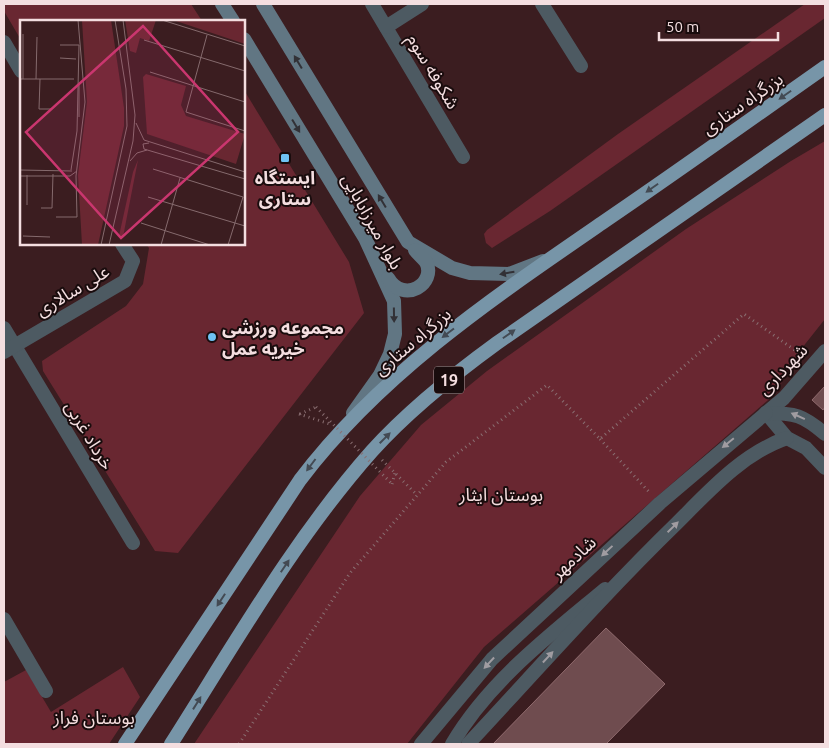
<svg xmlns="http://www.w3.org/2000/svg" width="829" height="748" font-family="Ubuntu,'Noto Sans Arabic',sans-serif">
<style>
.green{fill:#692731}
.building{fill:#6f4c4f;stroke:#8f6a6d}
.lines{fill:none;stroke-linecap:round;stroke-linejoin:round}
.path{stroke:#8a6f72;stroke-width:3;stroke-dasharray:1 4;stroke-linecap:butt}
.minor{stroke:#4d5a62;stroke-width:14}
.tertiary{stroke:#4d5a62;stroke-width:14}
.secondary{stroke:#617683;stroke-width:14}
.trunk{stroke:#7795a8;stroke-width:14}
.path-bridge{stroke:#8a6f72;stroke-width:3;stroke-dasharray:1 4;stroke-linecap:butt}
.oneway{fill:#323136}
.oneway2{fill:#434a53}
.oneway3{fill:#a09ca1}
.poi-dot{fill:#6fc2f4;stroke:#190c0d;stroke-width:2}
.labels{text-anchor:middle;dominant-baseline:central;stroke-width:4;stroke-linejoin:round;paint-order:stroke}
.shield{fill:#190c0d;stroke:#b29fa1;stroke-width:1}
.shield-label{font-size:16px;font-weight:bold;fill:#f4dee0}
.street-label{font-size:18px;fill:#f4dee0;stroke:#190c0d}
.poi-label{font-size:18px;font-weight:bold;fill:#f4dee0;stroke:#190c0d}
.park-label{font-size:18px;fill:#f4ddde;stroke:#190c0d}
.inset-road{fill:none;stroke:#856a6d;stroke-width:1}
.view{fill:#ca366f;fill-opacity:0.15;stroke:#ca366f;stroke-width:2.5}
.inset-edge{fill:none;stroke:#f4dee0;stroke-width:2.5}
</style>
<rect width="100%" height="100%" fill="#3b1d20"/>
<g class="green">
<path d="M4,4H191L202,21H21V40L4,11Z"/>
<path d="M805,4H824L825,18L550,211L492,248L486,243L484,234L487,230L618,134Z"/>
<path d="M244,90L349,262L364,313L178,553L155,551L43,371L42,361L126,306L143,284L149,248L146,244H244Z"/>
<path d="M825,141V319L802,348L775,394L484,647L407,744H194L360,496L421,425L487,371L686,229L791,161Z"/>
<path d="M123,667L140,697L109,744H4V682L26,670L51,712Z"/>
</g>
<g class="building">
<path d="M825,386V407L823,410L812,400Z"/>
<path d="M606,628L665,684L606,744H493Z"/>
</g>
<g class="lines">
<g class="path">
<path d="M299,414L330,424"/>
<path d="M300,414L316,407"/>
<path d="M600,439L651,494"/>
<path d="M382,460L417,495"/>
<path d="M392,484L395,473"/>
<path d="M239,744L350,573L446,462L547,385L600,439L744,314L803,356"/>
</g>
<g class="minor">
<path d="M372,4L463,157"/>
<path d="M542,4L581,66"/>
<path d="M386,27L422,4"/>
<path d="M4,42L21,71"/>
<path d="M4,328L133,543"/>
<path d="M4,352L125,281L133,261L122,244"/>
<path d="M766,413L784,398L825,351"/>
<path d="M452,744C489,681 550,635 605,589"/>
</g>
<g class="tertiary">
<path d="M766,413L787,438L806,448L825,468"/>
<path d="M766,413C795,413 803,415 825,434"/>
<path d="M4,619L46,691"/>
<path d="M421,744L492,659L660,503L766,413"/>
<path d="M468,744C537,670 604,594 677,523C709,491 743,453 787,438"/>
</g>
<g class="secondary">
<path d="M222,4L233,21"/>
<path d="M263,4L408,242L452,268L470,273L509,274L543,261"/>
<path d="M244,39L365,238L394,301L395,334L390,354L380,375L353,413"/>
<path d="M388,278C404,305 437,283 426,262C423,258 418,254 415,250"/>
</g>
<g class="trunk">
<path d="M125,744L300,480C380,374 493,298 602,223C677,172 751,119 825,67"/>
<path d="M171,744C234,645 294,539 372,451C409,410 453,375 497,343L825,115"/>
</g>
<path class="path-bridge" d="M316,407L392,484"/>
</g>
<defs><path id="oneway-solid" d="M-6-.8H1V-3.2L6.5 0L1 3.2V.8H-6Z" transform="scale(1.25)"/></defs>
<g class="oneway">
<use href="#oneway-solid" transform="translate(298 62) rotate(-121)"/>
<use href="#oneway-solid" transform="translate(296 126) rotate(59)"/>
<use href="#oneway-solid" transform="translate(382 201) rotate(-121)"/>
<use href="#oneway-solid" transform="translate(507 273) rotate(170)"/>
<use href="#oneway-solid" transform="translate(394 315) rotate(89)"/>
</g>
<g class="oneway2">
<use href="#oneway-solid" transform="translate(785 95) rotate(145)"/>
<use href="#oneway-solid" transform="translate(652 188) rotate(145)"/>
<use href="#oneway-solid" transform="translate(448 333) rotate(143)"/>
<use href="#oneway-solid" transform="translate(509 334) rotate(-35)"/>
<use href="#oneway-solid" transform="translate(385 438) rotate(-45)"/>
<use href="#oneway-solid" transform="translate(311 465) rotate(127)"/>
<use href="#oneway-solid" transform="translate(285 566) rotate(-56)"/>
<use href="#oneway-solid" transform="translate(221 600) rotate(123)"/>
<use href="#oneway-solid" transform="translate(197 703) rotate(-58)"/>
</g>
<g class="oneway3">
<use href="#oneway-solid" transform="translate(798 416) rotate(-156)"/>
<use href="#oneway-solid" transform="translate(728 443) rotate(141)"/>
<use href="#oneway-solid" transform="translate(673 527) rotate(-44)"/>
<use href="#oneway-solid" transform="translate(607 551) rotate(137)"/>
<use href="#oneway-solid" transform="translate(548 657) rotate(-47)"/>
<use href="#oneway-solid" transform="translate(489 663) rotate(133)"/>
</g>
<g class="poi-dot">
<rect x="280" y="153" width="10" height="10" rx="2.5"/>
<circle cx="212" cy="337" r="5"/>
</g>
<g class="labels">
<rect class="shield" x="434" y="366.5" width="30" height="27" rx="4"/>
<g class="shield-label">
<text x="449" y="380">19</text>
</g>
<g class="street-label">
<text transform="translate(434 71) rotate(59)">شکوفه سوم</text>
<text transform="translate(742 103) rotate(-35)">بزرگراه ستاری</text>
<text transform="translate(373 221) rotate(61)">بلوار میرزابابایی</text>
<text transform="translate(72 290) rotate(-31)">علی سالاری</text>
<text transform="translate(412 341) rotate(-40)">بزرگراه ستاری</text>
<text transform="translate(782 369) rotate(-46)">شهرداری</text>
<text transform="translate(90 435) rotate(59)">خرداد غربی</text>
<text transform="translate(573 557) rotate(-43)">شادمهر</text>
</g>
<g class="poi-label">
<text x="285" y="177">ایستگاه<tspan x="285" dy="21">ستاری</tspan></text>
<text x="222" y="327" text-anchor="start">مجموعه ورزشی<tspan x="222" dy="21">خیریه عمل</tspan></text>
</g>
<g class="park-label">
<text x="501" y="494">بوستان ایثار</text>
<text x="94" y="717">بوستان فراز</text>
</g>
</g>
<g transform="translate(20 20)">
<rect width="225" height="225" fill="#3b1d20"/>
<path d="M62,0H91L104,88V106L78,225H62L58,155L67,82ZM105,0H136L129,21L120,18L116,33L110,31ZM153,0H225V24ZM126,54L166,66L161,85L166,96L225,114L216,144L127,114L123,57ZM118,140L103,217L99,216L113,152Z" fill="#692731"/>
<path class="inset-road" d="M142,0L225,26M187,15L166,92L225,111M124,20L225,51M40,25H59M40,38L56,39M130,52L225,82M0,59H54M3,59V14M16,59L17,17M20,59L19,89H31M59,97V64M116,103L124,120L225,152M129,123L123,124L124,129L225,159M110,141L117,133L127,130M133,149L223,177L208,225M0,150L52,151M51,150L57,111L59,25M7,155V185M0,156H50L57,151M128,177L225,206M21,188H32L33,154M36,197H57L56,156L65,82L58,0M121,203L190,225M3,216L30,217M81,225L107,106L106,69L95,0M89,225L113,121L115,95L103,0M141,225L160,158"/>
<path class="view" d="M123,6L218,112L101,218L6,112Z"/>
<rect width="225" height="225" class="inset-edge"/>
</g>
<rect width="829" height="748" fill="none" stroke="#f4dee0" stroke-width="10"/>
<path d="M659 32v8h119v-8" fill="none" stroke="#f4dee0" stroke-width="2.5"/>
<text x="666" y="32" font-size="15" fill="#f4dee0" stroke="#190c0d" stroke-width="4" paint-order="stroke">50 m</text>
</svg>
